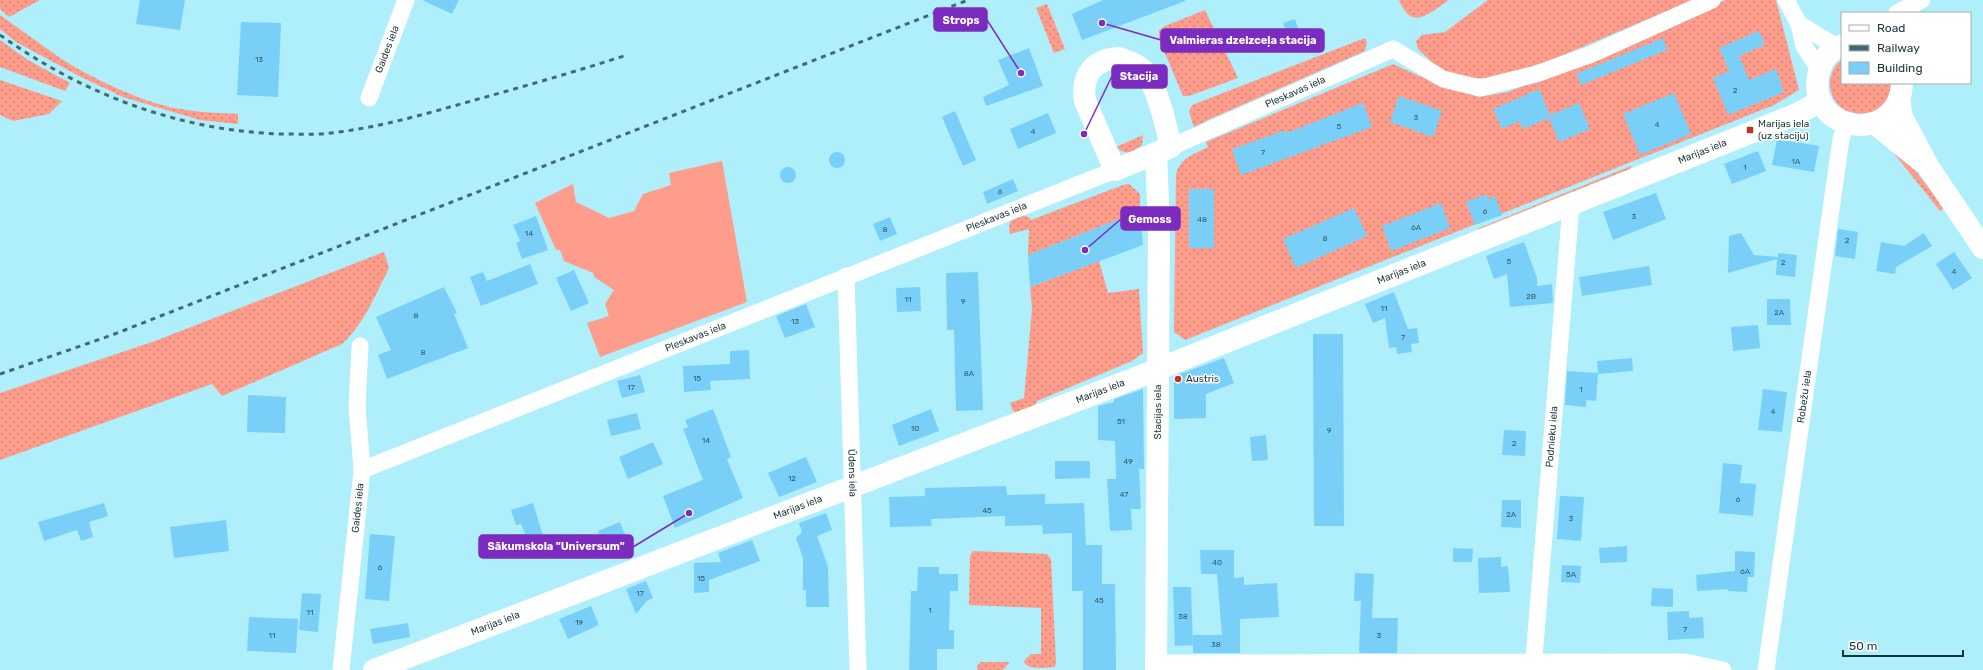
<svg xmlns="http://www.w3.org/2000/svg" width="1983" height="670" font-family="Rubik,sans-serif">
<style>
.grass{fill:url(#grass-dots)}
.garden{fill:#fe9d8c}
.building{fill:#79cff8}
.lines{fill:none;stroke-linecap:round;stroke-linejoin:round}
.street{stroke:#fff;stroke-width:17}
.secondary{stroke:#fff;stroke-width:22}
.rail{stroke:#446a71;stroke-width:3;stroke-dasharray:5 5;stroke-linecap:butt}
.poi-dot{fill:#bf3322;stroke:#fff;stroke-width:1.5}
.labels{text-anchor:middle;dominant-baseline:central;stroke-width:3;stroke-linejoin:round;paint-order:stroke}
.number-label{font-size:8px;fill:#325c6a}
.street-label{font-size:10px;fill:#1a353a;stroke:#fff}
.poi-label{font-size:10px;fill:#1a353a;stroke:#fff;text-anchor:start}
.leader{fill:none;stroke:#7b2cbf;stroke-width:1.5}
.callout-dot{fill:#7b2cbf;stroke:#fff;stroke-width:1.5}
.callout{fill:#7b2cbf;stroke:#7b2cbf;stroke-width:1.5}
.callout-label{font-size:11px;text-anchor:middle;font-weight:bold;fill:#fff}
</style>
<defs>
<pattern id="grass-dots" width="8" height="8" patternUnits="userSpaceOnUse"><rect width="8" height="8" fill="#fe9d8c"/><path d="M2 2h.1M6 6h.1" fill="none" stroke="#cd8173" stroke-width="1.8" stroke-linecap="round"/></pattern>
</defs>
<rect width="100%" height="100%" fill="#aeeffb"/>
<g class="grass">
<path d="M0,0H40L9,17L0,9Z"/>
<path d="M1399,0H1449C1429,13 1412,32 1399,0Z"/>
<path d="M1488,0H1693L1542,64L1495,78H1467L1440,70L1418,49L1416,41L1422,35L1445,32Z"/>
<path d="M1726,0H1776L1799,90L1774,105L1185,340L1174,332L1176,174C1181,157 1193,155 1208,147L1206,142L1393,64L1428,80L1479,97L1508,92L1654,33Z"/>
<path d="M1047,4L1065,49L1054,53L1036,8Z"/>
<path d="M1205,10L1238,78L1189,96H1183L1159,39V30L1165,26Z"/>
<path d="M0,15C20,29 40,44 60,58C89,77 140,101 174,108C195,112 216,113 238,114V124L200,120L123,97L79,76L16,42L0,29Z"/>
<path d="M1365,38L1367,42L1365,51L1210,119L1194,127L1189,112L1192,105Z"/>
<path d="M0,40L28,60L70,83L65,91L0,67Z"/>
<path d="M1842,60V83H1891C1890,125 1828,123 1830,81C1831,73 1835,64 1842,60Z"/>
<path d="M0,80L62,101L49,114L13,121L0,115Z"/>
<path d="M1143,135L1142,145L1130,153L1121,151L1116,147Z"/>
<path d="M1892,151L1905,158L1945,208L1940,211Z"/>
<path d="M1631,166L1630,171L1479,230L1477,229Z"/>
<path d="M1129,184L1140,194V211L1028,255L1029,229L1010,234L1009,226L1011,219L1020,215L1029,217L1031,220L1123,185Z"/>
<path d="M384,252L389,268C376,294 364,324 342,344L222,396L212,384L0,460V393L155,341Z"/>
<path d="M1099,261L1108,293L1139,289L1143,353L1132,361L1037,401L1033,412L1017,415L1012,409L1010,403L1024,398L1032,309L1030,287Z"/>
<path d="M973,551L1047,554L1051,559L1056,663L1055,667C1045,668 1025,670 1024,661L1031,654H1041V608L969,605L970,556Z"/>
<path d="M981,662H1010L1003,670H977L978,664Z"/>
</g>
<path class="garden" d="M722,161L747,302L600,357L587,323L609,316L605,304L614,290L594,277L593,273L564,261L560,250H556L535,203L573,184L576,202L609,218L634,211L643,194L671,185L669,173Z"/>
<g class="building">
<path d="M140,0H185L180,30L136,24Z"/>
<path d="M422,0H459L452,14Z"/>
<path d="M1103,0H1185V1L1082,40L1072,14Z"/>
<path d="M1295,19L1301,38L1285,43L1281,30L1285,28L1283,23Z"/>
<path d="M241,22L281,23L278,97L237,95Z"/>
<path d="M1759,31L1765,45L1739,56L1749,80L1776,69L1784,92L1728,115L1713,78L1729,71L1719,48Z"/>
<path d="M1663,38L1667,50L1581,85L1576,74Z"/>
<path d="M1029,48L1043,86L986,106L983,97L1009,85L998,60Z"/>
<path d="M1539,89L1550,115L1579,103L1590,129L1559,142L1549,118L1523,129L1519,121L1502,129L1493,109Z"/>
<path d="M1674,93L1691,134L1640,155L1623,114Z"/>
<path d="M1399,96L1442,111L1433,137L1390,122Z"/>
<path d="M1363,103L1372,127L1241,175L1232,149L1285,130L1286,133Z"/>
<path d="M955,111L976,160L963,166L942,117Z"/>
<path d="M1048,113L1056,133L1018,149L1010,129Z"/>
<path d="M1777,139L1819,146L1814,172L1772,165Z"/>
<path d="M1758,151L1766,171L1732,184L1724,164Z"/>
<circle cx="837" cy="160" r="8"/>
<circle cx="788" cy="175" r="8"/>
<path d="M1013,179L1018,191L987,204L983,192Z"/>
<rect x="1189" y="189" width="25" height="59"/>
<path d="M1656,193L1666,219L1613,240L1603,212Z"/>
<path d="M1486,194L1488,199L1495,196L1502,215L1475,225L1466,202Z"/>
<path d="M1441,203L1450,228L1391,251L1382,226Z"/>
<path d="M1354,208L1367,236L1296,268L1283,239Z"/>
<path d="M1140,211L1143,245L1030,287L1028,255Z"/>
<path d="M536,216L548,250L522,259L516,243L520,241L513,225Z"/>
<path d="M890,217L897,234L880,241L873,224Z"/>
<path d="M1838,229L1858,232L1855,259L1835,256Z"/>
<path d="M1741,233L1754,255L1778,257V253L1797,255L1795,277L1776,275L1777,259L1728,273L1729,236Z"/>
<path d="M1924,233L1932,246L1896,267L1895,274L1876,271L1881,242L1904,246Z"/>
<path d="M1524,242L1537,278V286L1552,284L1553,303L1510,307L1507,274L1494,279L1486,256Z"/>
<path d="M1954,252L1972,278L1953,290L1936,264Z"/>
<path d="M530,264L538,284L481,306L470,277L483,272L487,281Z"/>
<path d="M1649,266L1652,285L1582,296L1579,277Z"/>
<path d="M574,270L589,303L571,311L556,278Z"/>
<path d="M978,272L983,410L956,411L954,330H947L946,273Z"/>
<path d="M444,287L457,313L454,314L468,348L387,379L378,355L391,350L376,317Z"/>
<path d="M920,287L921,311L897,312L896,288Z"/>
<path d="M1394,292L1408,329L1417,328L1419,343L1411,344L1412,352L1397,354L1396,347L1389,348L1385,318L1373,323L1365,304Z"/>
<path d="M1767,299H1790L1791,325H1767Z"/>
<path d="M806,304L815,327L785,338L776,316Z"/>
<path d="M1758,325L1760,348L1733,351L1731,327Z"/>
<path d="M1313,334H1343L1344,526H1314Z"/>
<path d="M749,350L750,379L710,381L711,390L684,392L683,366L730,364V351Z"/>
<path d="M1224,358L1234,383L1206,394V418L1174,419V380L1177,375Z"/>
<path d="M1632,358L1633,371L1598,374L1596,401L1586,400V407L1565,405L1567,371L1598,373L1597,361Z"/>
<path d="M640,375L645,392L622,398L617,381Z"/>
<path d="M1143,389L1144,469H1139L1141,509H1131L1132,530L1110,531L1107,479H1116L1115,441L1098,440V406L1114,402V399Z"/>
<path d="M1763,389L1787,392L1782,432L1758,430Z"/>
<path d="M248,395L286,397L285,433L247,432Z"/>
<path d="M713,409L731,457L727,459L743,498L675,528L663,496L703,480L683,429L688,427L685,420Z"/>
<path d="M931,409L939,431L899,446L892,425Z"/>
<path d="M637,413L641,429L611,436L607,420Z"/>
<path d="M1504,430L1526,431L1525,456L1502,455Z"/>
<path d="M1266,435L1268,460L1252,461L1250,437Z"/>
<path d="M653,442L663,464L628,479L619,457Z"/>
<path d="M806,457L817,482L779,497L768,473Z"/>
<path d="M1055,461H1090V478L1055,479Z"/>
<path d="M1723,463L1742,465L1740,483L1756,484L1753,516L1719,513Z"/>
<path d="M1006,486L1007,495L1045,494V504L1084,503L1086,545H1102V584H1115L1116,670H1083V591H1072V533L1043,534L1042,525L1005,526V516L931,519L932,526L890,527L889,497L925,496V488Z"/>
<path d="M1560,496L1584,497L1581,541L1557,539Z"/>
<path d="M1502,500H1521V528L1501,527Z"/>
<path d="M104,503L108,516L89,522L93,537L81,541L77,530L44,541L38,522Z"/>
<path d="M533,503L543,536L546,535L552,552L535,559L521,524L516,525L511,510Z"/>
<path d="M826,513L832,530L817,536L828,567L829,607H806V590H803V558L796,538L802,532L799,523Z"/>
<path d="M226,520L229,551L174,558L170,527Z"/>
<path d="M620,522L628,542L605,551L598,531Z"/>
<path d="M370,534L395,536L389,601L365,599Z"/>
<path d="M752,540L760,561L709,580V592L694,593V563L721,562L718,553Z"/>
<path d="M1627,546V562L1600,563L1599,548Z"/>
<path d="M1453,548L1473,549L1472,562H1453Z"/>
<path d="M1200,550H1234V578L1244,577V585L1277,583L1279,617L1240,619V653H1193V635H1222L1217,574H1201Z"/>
<path d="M1735,551L1755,552L1754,577H1748L1747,592L1728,591V589L1697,591L1696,575L1735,571Z"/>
<path d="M1501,557V567L1508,566L1510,592L1479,593L1478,558Z"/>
<path d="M1562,565L1581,566L1580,583L1561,582Z"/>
<path d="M918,567H939V574H958V591H950L949,630H954V649H937V670H909L911,591H917Z"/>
<path d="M1355,573L1374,574L1372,618H1398L1397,653H1361L1359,651L1361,601H1354Z"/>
<path d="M646,581L653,598L647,601L636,614L626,589Z"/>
<path d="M1173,587H1191L1193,645L1175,646Z"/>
<path d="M1652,588L1673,589V607L1651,606Z"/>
<path d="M302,593L321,594L318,632L299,630Z"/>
<path d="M591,606L599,625L568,639L559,619Z"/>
<path d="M1689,611V618L1703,617L1704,638L1668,640L1667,612Z"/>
<path d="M249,617L298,619L296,653L247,651Z"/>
<path d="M408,623L410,637L373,644L370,629Z"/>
</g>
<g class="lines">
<g class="street">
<path d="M1786,0L1799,24L1804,46L1819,69"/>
<path d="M1897,13L1922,0"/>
<path d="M1799,24L1837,47"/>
<path id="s1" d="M369,98L406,0"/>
<path id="s2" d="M1171,147L1393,49L1443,79L1480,88L1536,74L1592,54L1712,0"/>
<path id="s3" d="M846,276L858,670"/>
<path id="s4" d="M362,470L1115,170"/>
<path d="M1156,663L1685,662L1723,670"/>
<path id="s5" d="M341,670L362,470L357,406L360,346"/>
<path id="s6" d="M1533,670L1571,205"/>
<path id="s7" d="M1766,670L1841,139L1846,123"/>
</g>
<g class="secondary">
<path d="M1842,45C1831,50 1822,59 1819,72C1803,133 1900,147 1902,83"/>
<path d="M1119,58C1127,61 1135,63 1142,69C1157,82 1166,126 1171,147L1115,170L1085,101C1081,76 1093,59 1119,58Z"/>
<path d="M1899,99L1902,117L1929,168L1983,248"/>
<path d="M1874,123L1921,161"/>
<path d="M1156,154L1159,226L1156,670"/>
<path id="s8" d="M374,670L1146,374L1797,114L1821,101"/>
</g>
<g class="rail">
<path d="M0,35C83,94 179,131 282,134C298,134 315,135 331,133C383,127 432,112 482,98C529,85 577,71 624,56"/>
<path d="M0,374L112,335L968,0"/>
</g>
</g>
<g class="poi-dot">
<rect x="1746" y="126" width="8" height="8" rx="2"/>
<circle cx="1178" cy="379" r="4"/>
</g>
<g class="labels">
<g class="number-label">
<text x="259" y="59">13</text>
<text x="1735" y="90">2</text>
<text x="1416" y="117">3</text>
<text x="1657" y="124">4</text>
<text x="1339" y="126">5</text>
<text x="1033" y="131">4</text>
<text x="1263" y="152">7</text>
<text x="1796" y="161">1A</text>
<text x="1745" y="167">1</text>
<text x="1000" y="191">6</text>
<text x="1485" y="211">6</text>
<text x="1634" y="216">3</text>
<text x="1202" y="219">48</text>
<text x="1416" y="227">6A</text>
<text x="885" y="229">8</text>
<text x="529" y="233">14</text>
<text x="1325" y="238">8</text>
<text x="1847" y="240">2</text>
<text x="1509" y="261">5</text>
<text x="1783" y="262">2</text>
<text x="1954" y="271">4</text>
<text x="1531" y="296">2B</text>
<text x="908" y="299">11</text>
<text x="963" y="301">9</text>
<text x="1384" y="308">11</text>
<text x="1779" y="312">2A</text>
<text x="416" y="315">8</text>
<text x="795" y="321">13</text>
<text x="1403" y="337">7</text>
<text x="423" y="352">8</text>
<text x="969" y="373">8A</text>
<text x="697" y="378">15</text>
<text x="631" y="387">17</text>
<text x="1581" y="389">1</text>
<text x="1773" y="411">4</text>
<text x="1121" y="421">51</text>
<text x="915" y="428">10</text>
<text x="1329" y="430">9</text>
<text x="706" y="440">14</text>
<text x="1514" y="443">2</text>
<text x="1128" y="461">49</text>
<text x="792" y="478">12</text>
<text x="1124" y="494">47</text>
<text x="1738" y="499">6</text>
<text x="987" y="510">45</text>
<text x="1511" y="514">2A</text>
<text x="1571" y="518">3</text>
<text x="1217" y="562">40</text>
<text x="380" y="567">6</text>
<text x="1745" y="571">6A</text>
<text x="1571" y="574">5A</text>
<text x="701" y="578">15</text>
<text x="640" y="593">17</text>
<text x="1099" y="600">45</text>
<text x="930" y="610">1</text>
<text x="310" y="612">11</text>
<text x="1183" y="616">38</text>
<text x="579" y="622">19</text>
<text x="1685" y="629">7</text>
<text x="272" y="635">11</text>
<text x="1379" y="635">3</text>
<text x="1216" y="644">38</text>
</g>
<g class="street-label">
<text stroke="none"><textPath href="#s1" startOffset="52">Gaides iela</textPath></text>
<text stroke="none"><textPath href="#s2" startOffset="136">Pleskavas iela</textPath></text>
<text stroke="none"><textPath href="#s8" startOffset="1426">Marijas iela</textPath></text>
<text stroke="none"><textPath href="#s4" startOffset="683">Pleskavas iela</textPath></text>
<text stroke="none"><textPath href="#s8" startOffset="1102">Marijas iela</textPath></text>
<text stroke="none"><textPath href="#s4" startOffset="359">Pleskavas iela</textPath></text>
<text stroke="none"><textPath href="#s8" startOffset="778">Marijas iela</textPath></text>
<text stroke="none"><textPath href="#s7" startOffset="276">Robežu iela</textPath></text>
<text transform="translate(1158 412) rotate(-90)">Stacijas iela</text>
<text stroke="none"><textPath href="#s6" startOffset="234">Podnieku iela</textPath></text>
<text stroke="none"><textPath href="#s3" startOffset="197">Ūdens iela</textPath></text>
<text stroke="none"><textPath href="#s5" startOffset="163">Gaides iela</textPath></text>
<text stroke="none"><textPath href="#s8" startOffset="454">Marijas iela</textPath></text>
<text stroke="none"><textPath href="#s8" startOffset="130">Marijas iela</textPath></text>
</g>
<g class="poi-label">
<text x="1758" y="124">Marijas iela<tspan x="1758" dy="12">(uz staciju)</tspan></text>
<text x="1186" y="379">Austris</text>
</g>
</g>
<path class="leader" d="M1021 73L987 20M1102 23L1161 40M1084 134L1112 76M1085 250L1121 219M689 513L633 547"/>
<g class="callout-dot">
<circle cx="1021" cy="73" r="4"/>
<circle cx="1102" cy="23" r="4"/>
<circle cx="1084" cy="134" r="4"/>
<circle cx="1085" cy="250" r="4"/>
<circle cx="689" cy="513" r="4"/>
</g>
<g class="callout">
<rect x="934" y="8" width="53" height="23" rx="4"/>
<rect x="1161" y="29" width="163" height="23" rx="4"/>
<rect x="1112" y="65" width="55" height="23" rx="4"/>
<rect x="1121" y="207" width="59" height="23" rx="4"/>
<rect x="479" y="535" width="154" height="23" rx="4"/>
</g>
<g class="callout-label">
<text x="961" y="24">Strops</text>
<text x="1243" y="44">Valmieras dzelzceļa stacija</text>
<text x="1139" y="80">Stacija</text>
<text x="1150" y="223">Gemoss</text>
<text x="556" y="550">Sākumskola "Universum"</text>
</g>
<rect x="1841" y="12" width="130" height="72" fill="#ffffff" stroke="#a3aeb0"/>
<rect x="1849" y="25" width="20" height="6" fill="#ffffff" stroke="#a3aeb0"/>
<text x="1877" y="32" font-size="12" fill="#1a353a">Road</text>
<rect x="1849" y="45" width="20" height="6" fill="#446a71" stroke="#a3aeb0"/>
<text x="1877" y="52" font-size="12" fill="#1a353a">Railway</text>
<rect x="1849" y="62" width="20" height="12" fill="#79cff8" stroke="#a3aeb0"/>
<text x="1877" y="72" font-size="12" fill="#1a353a">Building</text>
<path d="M1843 650v6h120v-6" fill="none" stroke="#1a353a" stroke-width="2"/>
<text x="1849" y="650" font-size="12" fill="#1a353a" stroke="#ffffff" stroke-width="3" paint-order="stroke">50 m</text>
</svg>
